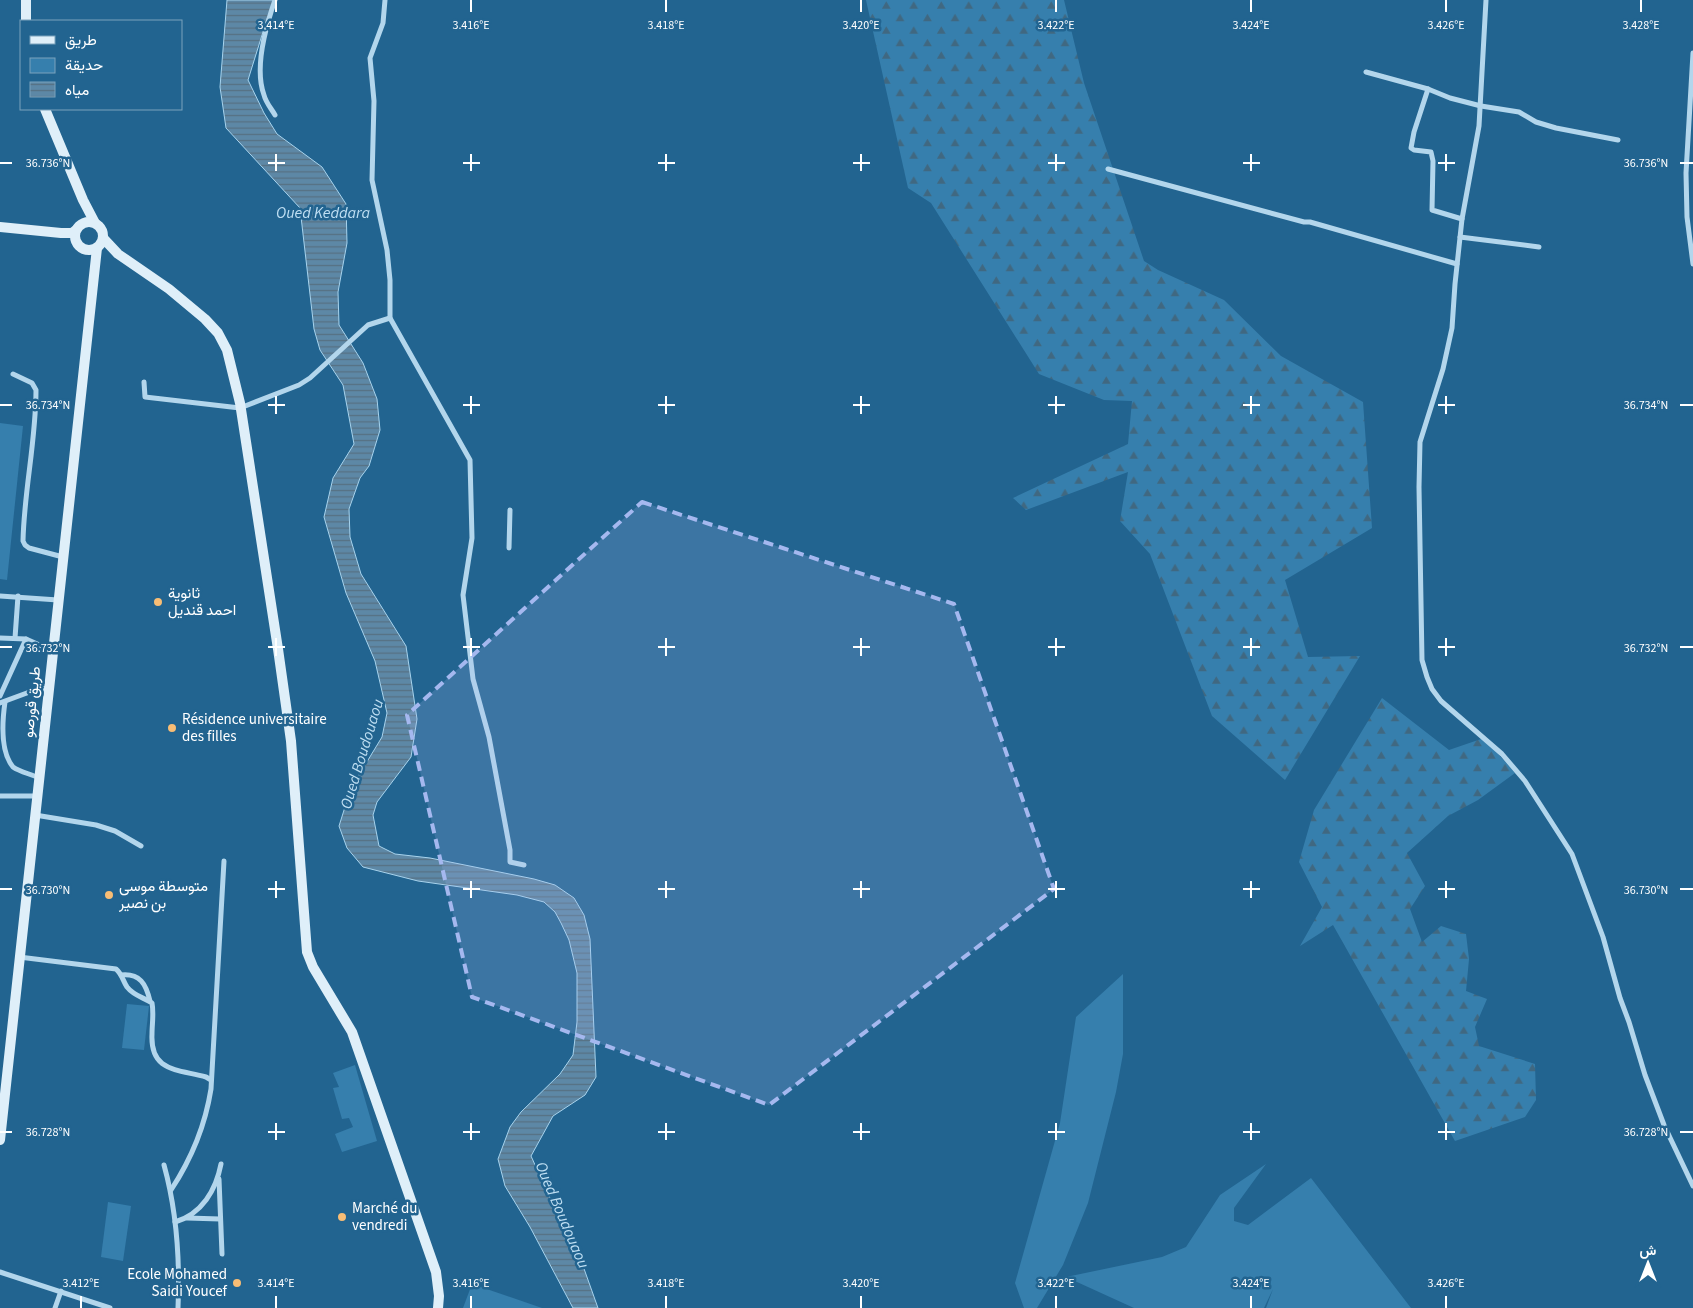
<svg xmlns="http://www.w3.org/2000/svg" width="1693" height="1308" font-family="'Source Sans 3',Vazirmatn,sans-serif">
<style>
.green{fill:#367fad}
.forest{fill:url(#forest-firs)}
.water{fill:url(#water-rules);stroke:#a7d3ed}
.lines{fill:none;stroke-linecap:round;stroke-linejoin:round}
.minor{stroke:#b3d6ec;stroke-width:5}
.secondary{stroke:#dfeff9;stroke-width:10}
.marked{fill:#a5b8ef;fill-opacity:0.2;stroke:#a5b8ef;stroke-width:4;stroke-dasharray:10 6;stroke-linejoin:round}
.ticks{fill:none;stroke:#fff;stroke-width:2}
.poi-dot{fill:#f8bd75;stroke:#226490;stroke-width:2}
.labels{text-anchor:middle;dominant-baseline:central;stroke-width:5;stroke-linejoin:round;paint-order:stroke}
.poi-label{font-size:15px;fill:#fff;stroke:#226490;text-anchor:start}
.street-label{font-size:15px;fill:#fff;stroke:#226490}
.water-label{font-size:16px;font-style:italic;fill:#bfdff3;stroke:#226490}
.ticks-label{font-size:12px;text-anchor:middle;fill:#fff;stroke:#226490;stroke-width:5;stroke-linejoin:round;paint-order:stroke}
</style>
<defs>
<pattern id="forest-firs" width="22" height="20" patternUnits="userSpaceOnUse" patternTransform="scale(1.25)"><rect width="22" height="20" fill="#367fad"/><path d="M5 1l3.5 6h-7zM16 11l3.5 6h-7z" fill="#406881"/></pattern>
<pattern id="water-rules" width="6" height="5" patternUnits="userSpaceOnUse" patternTransform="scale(1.25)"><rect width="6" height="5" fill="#5d88a6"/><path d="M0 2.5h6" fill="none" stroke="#567082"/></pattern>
</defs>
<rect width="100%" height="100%" fill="#226490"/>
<g class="green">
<path d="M0,423L23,426L7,580L0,579Z"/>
<path d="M1123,974V1054L1116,1092L1088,1203L1063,1265L1037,1308H1024L1015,1283L1060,1123L1076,1017Z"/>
<path d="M127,1004L149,1006L144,1050L122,1048Z"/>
<path d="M355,1065L377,1141L342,1152L335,1134L353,1127L349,1118L342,1119L333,1088L339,1087L333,1073Z"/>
<path d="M1266,1164L1234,1208V1221L1248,1225L1311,1178L1411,1308H1266L1273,1289L1264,1308H1134L1066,1277L1162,1257L1186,1247L1220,1195Z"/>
<path d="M108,1202L131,1206L123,1261L101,1257Z"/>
<path d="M472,1284L542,1308H463Z"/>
</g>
<g class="forest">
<path d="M866,0H1064L1084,83L1144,261L1158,270L1224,300L1281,356L1363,402L1372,528L1285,580L1308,657L1360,656L1285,780L1212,716L1150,554L1120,521L1128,472L1026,510L1013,498L1128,444L1132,401L1104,400L1039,374L931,203L908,188Z"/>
<path d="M1382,698L1449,750L1484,738L1515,773L1478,800L1448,816L1407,853L1425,886L1410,909L1422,942L1441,926L1466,934L1469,959L1466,991L1487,999L1475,1027L1479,1046L1535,1064L1536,1100L1525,1117L1455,1141L1333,925L1300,946L1322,907L1299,862L1314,810Z"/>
</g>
<path class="water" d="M227,0H276L267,19L248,80L264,113L277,134L322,167L346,204L347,243L338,292L339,325L363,363L377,399L380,430L369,466L360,478L349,509L350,537L361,574L406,646L417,719L411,757L377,802L373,815L379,846L395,854L430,858L534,879L555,885L574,898L584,915L590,939L596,1077L585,1095L553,1116L531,1156L560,1220L577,1249L598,1308H573L530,1227L505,1186L498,1159L510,1127L521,1112L560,1074L573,1055L577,1022V973L569,940L561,923L555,912L544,902L517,895L418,881L363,867L347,848L339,826L351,788L382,737L387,713L375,661L346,593L324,517L333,478L354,444L343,385L320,350L314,329L300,208L226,128L220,87Z"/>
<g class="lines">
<g class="minor">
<path d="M275,0C266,26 254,68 264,95C266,103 271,108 275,115"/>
<path d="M385,0L383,23L370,58L374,101L372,180L387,250L390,280V318L470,460L472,538L463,595L473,679L489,737L510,850V862L524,865"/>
<path d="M1486,0L1479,126L1462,219L1455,284L1452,328L1443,369L1420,442L1419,487L1422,660L1427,677L1432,689L1441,701L1502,754L1525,781L1572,854L1603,937L1620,998L1629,1022L1645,1075L1664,1125L1693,1186"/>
<path d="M1693,53L1686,173L1687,217L1693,264"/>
<path d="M1366,72L1428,89L1450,98L1481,106L1519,112L1536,122L1556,128L1618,140"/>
<path d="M1428,89L1414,132L1411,148L1414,150L1431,152L1433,161L1432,210L1462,219"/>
<path d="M1108,169L1304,222H1310L1457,264"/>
<path d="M1460,237L1539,247"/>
<path d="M13,374L32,383L36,390C36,441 24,491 23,541L25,545L29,548L63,557"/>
<path d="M144,382L145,397L240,408L299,385L310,378L368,325L390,318"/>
<path d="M509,548L510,510"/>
<path d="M0,596L58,600"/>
<path d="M0,638L26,639L53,651"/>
<path d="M15,638L18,596"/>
<path d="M0,696L26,639"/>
<path d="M5,702C2,723 0,751 13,767C20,772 31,774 39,778"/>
<path d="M0,703L35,690L49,688"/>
<path d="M0,796H37"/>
<path d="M35,815L96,825L115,831L141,846"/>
<path d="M19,957L116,969C122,974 123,981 127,987C134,996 143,997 152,1003C154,1013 152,1024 152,1034C150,1072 177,1069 206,1077L211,1080"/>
<path d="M121,975C140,973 146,984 150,1001"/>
<path d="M164,1165C177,1212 180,1260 178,1308"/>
<path d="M219,1179L222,1254"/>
<path d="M171,1190C192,1158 205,1127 211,1089L224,861"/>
<path d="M187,1218L220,1219"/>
<path d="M175,1222C202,1214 216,1190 221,1164"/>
<path d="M0,1272L110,1308"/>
<path d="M55,1308L61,1291"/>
</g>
<g class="secondary">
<path d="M26,0V21"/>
<path d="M45,109L83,200L95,223"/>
<circle cx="89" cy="236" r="14"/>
<path d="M0,227L61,233H72L76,230"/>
<path d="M103,238L118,254L169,289L205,319L218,333L227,350L240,403L278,649L291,741L307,952L313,967L352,1032L436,1272L439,1296L438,1308"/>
<path d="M0,1140L97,248"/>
</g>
</g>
<path class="marked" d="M642,502L954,604L1054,889L769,1105L472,997L407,715Z"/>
<path class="ticks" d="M276,0V12M471,0V12M666,0V12M861,0V12M1056,0V12M1251,0V12M1446,0V12M1641,0V12M276,154V171M471,154V171M666,154V171M861,154V171M1056,154V171M1251,154V171M1446,154V171M0,163H12M268,163H285M463,163H480M658,163H675M853,163H870M1048,163H1065M1243,163H1260M1438,163H1455M1680,163H1693M276,396V414M471,396V414M666,396V414M861,396V414M1056,396V414M1251,396V414M1446,396V414M0,405H12M268,405H285M463,405H480M658,405H675M853,405H870M1048,405H1065M1243,405H1260M1438,405H1455M1680,405H1693M276,638V656M471,638V656M666,638V656M861,638V656M1056,638V656M1251,638V656M1446,638V656M0,647H12M268,647H285M463,647H480M658,647H675M853,647H870M1048,647H1065M1243,647H1260M1438,647H1455M1680,647H1693M276,881V898M471,881V898M666,881V898M861,881V898M1056,881V898M1251,881V898M1446,881V898M0,889H12M268,889H285M463,889H480M658,889H675M853,889H870M1048,889H1065M1243,889H1260M1438,889H1455M1680,889H1693M276,1123V1140M471,1123V1140M666,1123V1140M861,1123V1140M1056,1123V1140M1251,1123V1140M1446,1123V1140M0,1132H12M268,1132H285M463,1132H480M658,1132H675M853,1132H870M1048,1132H1065M1243,1132H1260M1438,1132H1455M1680,1132H1693M81,1296V1308M276,1296V1308M471,1296V1308M666,1296V1308M861,1296V1308M1056,1296V1308M1251,1296V1308M1446,1296V1308"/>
<g class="poi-dot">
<circle cx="158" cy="602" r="5"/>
<circle cx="172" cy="728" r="5"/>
<circle cx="109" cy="895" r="5"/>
<circle cx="342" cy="1217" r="5"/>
<circle cx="237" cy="1283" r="5"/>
</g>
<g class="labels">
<g class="poi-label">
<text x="168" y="593">ثانوية<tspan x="168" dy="17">احمد قنديل</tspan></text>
<text x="182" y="719">Résidence universitaire<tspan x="182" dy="17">des filles</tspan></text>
<text x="119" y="886">متوسطة موسى<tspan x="119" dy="17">بن نصير</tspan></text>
<text x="352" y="1208">Marché du<tspan x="352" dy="17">vendredi</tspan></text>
<text x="227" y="1274" text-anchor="end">Ecole Mohamed<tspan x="227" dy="17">Saidi Youcef</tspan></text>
</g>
<g class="street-label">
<text transform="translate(32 702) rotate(-84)">طريق قورصو</text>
</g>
<g class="water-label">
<text x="323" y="213">Oued Keddara</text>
<text transform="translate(362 754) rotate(-73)">Oued Boudouaou</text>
<text transform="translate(562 1215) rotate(67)">Oued Boudouaou</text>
</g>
</g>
<g class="ticks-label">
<text x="276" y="29">3.414°E</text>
<text x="471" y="29">3.416°E</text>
<text x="666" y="29">3.418°E</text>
<text x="861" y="29">3.420°E</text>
<text x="1056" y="29">3.422°E</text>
<text x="1251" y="29">3.424°E</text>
<text x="1446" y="29">3.426°E</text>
<text x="1641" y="29">3.428°E</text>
<text x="48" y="167">36.736°N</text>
<text x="1646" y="167">36.736°N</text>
<text x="48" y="409">36.734°N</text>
<text x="1646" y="409">36.734°N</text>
<text x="48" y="652">36.732°N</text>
<text x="1646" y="652">36.732°N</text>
<text x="48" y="894">36.730°N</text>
<text x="1646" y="894">36.730°N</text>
<text x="48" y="1136">36.728°N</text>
<text x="1646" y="1136">36.728°N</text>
<text x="81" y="1287">3.412°E</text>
<text x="276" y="1287">3.414°E</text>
<text x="471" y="1287">3.416°E</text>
<text x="666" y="1287">3.418°E</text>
<text x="861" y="1287">3.420°E</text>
<text x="1056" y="1287">3.422°E</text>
<text x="1251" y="1287">3.424°E</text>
<text x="1446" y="1287">3.426°E</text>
</g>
<rect x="20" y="20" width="162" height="90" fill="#226490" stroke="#7aa2bc"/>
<rect x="30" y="36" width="25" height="8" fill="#dfeff9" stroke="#7aa2bc"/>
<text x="65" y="45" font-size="15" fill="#ffffff">طريق</text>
<rect x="30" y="58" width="25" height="15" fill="#367fad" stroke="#7aa2bc"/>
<text x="65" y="70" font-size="15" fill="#ffffff">حديقة</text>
<rect x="30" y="82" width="25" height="15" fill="url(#water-rules)" stroke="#7aa2bc"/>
<text x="65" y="95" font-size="15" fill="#ffffff">مياه</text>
<g transform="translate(1648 1263)" stroke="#226490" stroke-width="4" paint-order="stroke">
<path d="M0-4L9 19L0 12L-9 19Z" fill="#ffffff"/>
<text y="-8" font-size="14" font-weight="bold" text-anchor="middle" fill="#ffffff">ش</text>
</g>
</svg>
